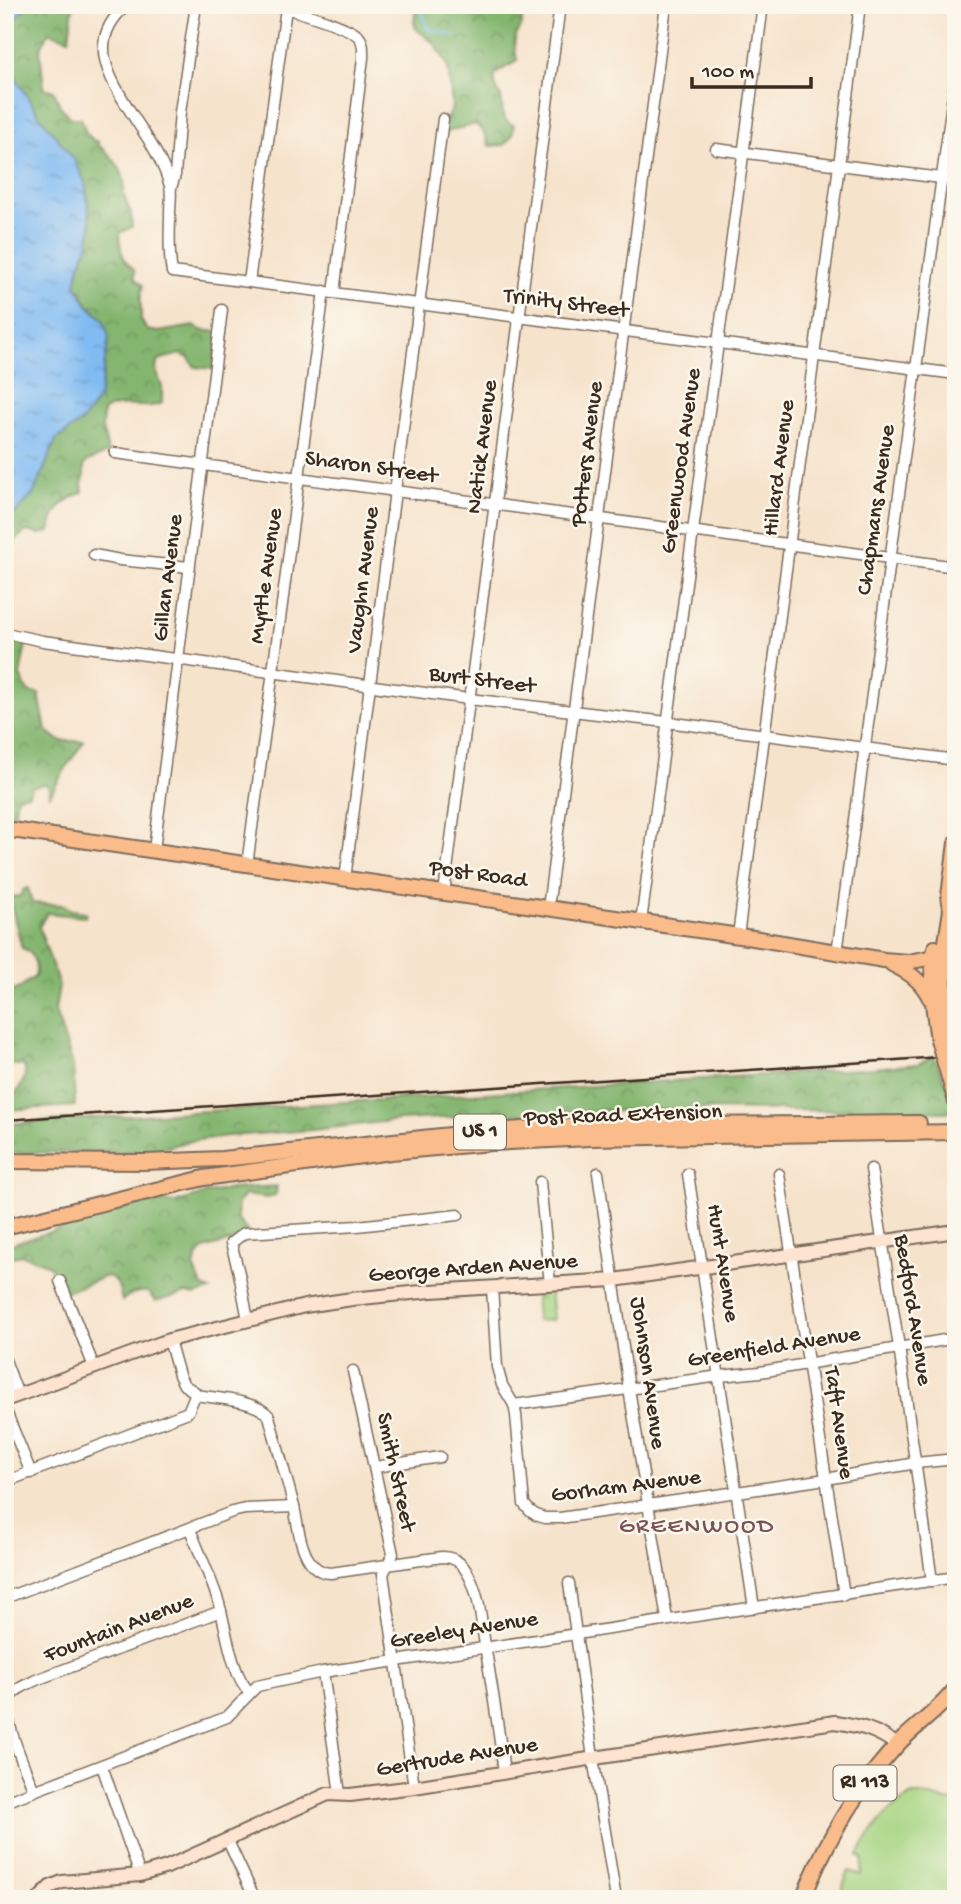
<svg xmlns="http://www.w3.org/2000/svg" width="961" height="1904" font-family="'Gochi Hand',sans-serif">
<style>
.grass{fill:#a6d481;stroke:#707f50;stroke-width:2}
.forest{fill:url(#forest-crowns);stroke:#607046;stroke-width:2}
.cemetery{fill:url(#cemetery-stones);stroke:#707f50;stroke-width:2}
.water{fill:url(#water-ripples);stroke:#5e7288;stroke-width:2}
.lines{fill:none;stroke-linecap:round;stroke-linejoin:round}
.stream{stroke:#81bbf3;stroke-width:2.5}
.street-casing{stroke:#7c6b5b;stroke-width:13}
.secondary-casing{stroke:#7c6b5b;stroke-width:16}
.primary-casing{stroke:#7c6b5b;stroke-width:18}
.street{stroke:#fff;stroke-width:10}
.secondary{stroke:#fde4d1;stroke-width:12}
.primary{stroke:#fabc8b;stroke-width:14}
.rail{stroke:#3b2a1e;stroke-width:2.5}
.primary-bridge-casing{stroke:#7c6b5b;stroke-width:18;stroke-linecap:butt}
.primary-bridge{stroke:#fabc8b;stroke-width:14}
.labels{text-anchor:middle;dominant-baseline:central;stroke-width:5;stroke-linejoin:round;paint-order:stroke}
.shield{fill:#fbf7ec;stroke:#75685c;stroke-width:2}
.shield-label{font-size:21px;font-weight:bold;fill:#3b2a1e}
.street-label{font-size:23px;fill:#3b2a1e;stroke:#fbf7ec}
.neighbourhood-label{font-size:24px;letter-spacing:2px;fill:#7b5356;stroke:#fbf7ec}
</style>
<defs>
<pattern id="forest-crowns" width="20" height="18" patternUnits="userSpaceOnUse" patternTransform="scale(1.75)"><rect width="20" height="18" fill="#84b66f"/><path d="M2 6a3 3 0 1 1 6 0M12 15a3 3 0 1 1 6 0" fill="none" stroke="#6d945b"/></pattern>
<pattern id="cemetery-stones" width="16" height="16" patternUnits="userSpaceOnUse" patternTransform="scale(1.75)"><rect width="16" height="16" fill="#a6d481"/><path d="M2 7V4a2 2 0 0 1 4 0v3zM10 15v-3a2 2 0 0 1 4 0v3z" fill="#90b66f"/></pattern>
<pattern id="water-ripples" width="26" height="14" patternUnits="userSpaceOnUse" patternTransform="scale(1.75)"><rect width="26" height="14" fill="#81bbf3"/><path d="M2 4q2-2 4 0t4 0M15 11q2-2 4 0t4 0" fill="none" stroke="#6b98c4"/></pattern>
</defs>
<rect width="100%" height="100%" fill="#fbf7ec"/>
<filter id="ink" filterUnits="userSpaceOnUse"><feTurbulence type="fractalNoise" baseFrequency=".0143" numOctaves="2"/><feDisplacementMap in="SourceGraphic" scale="14" xChannelSelector="R" yChannelSelector="G"/><feConvolveMatrix kernelMatrix="1 2 1 2 8 2 1 2 1" color-interpolation-filters="sRGB"/></filter>
<filter id="wash" filterUnits="userSpaceOnUse"><feTurbulence type="fractalNoise" baseFrequency=".00686" numOctaves="4" result="noise"/><feDisplacementMap in="SourceGraphic" scale="28" xChannelSelector="R" yChannelSelector="G"/><feGaussianBlur stdDeviation="1.57" result="paint"/><feColorMatrix in="noise" values="0 0 0 0 0 0 0 0 0 0 0 0 0 0 0 0 0 1.4 0 .05"/><feComposite in="paint" operator="in"/></filter>
<g filter="url(#wash)">
<rect width="100%" height="100%" fill="#f6e3cc"/>
<path class="grass" d="M913,1795H921L956,1803V1899H840L844,1883L849,1871L861,1875L863,1858L858,1855C869,1833 889,1805 913,1795Z"/>
<g class="forest">
<path d="M27,5H67L73,7L69,39L49,32L40,49L44,88L54,91L60,106L70,118H81L86,133L95,142L98,141V145C113,156 129,175 123,194L131,213L132,227L120,233C119,248 122,261 134,269L135,279L143,285C138,299 142,306 141,320L147,330L158,332L194,326L201,330L219,332L213,369L195,367L189,358L180,354L161,359L157,363L156,370L162,387V403C143,412 121,398 103,412L102,428L108,451L107,453L88,461L84,465V478L82,483L83,492C63,500 52,511 50,532L39,534L26,531C9,543 8,553 10,573L5,574V523L33,495L56,440L82,421L103,319L88,305L76,285L79,267L88,246L91,227L85,182L39,115L13,74L9,45L13,21Z"/>
<path d="M416,5H521L522,25C512,38 514,45 517,60C512,66 498,69 495,76C492,83 499,91 501,97C503,108 500,121 514,125L512,136L504,145L489,146L485,134L476,124L443,133L444,123L452,108L449,75L447,64L435,44L416,29L414,23Z"/>
<path d="M5,633L27,639L20,675L28,692L39,694L46,730L60,741H84L67,766L50,795L48,785L43,784L31,787L29,794L17,796L12,829L5,830Z"/>
<path d="M28,888L32,903L64,905L71,910L86,912L85,917L47,913L39,927L59,985L55,1011L73,1065L75,1106L5,1110V1103C16,1094 26,1084 25,1068L22,1065L5,1064V993C21,990 22,984 35,977C38,966 33,951 22,948L9,897L20,896L24,889Z"/>
<path d="M934,1056L956,1107V1112L705,1109L537,1113L399,1120L313,1130L227,1136L191,1141L150,1151L5,1153V1124L873,1068L918,1064Z"/>
<path d="M277,1186L276,1194L268,1198L245,1195L238,1202L237,1219L248,1232L234,1240L204,1249L196,1259L194,1267L202,1286L210,1290L194,1295L186,1293L161,1300L155,1301L148,1292C138,1291 130,1293 122,1301C119,1290 119,1278 106,1276L66,1292L60,1286L55,1272L47,1264L23,1255L5,1258V1246L136,1205L159,1201L175,1203L203,1194L230,1189Z"/>
</g>
<path class="cemetery" d="M535,1291H550L553,1320L537,1321Z"/>
<path class="water" d="M5,5H27L13,22L9,45L13,74L39,115L74,159L85,182L91,227L88,246L79,267L76,285L88,305L103,319L109,337L99,398L82,421L56,440L33,495L5,523Z"/>
<g class="lines">
<path class="stream" d="M420,5L428,29L454,35"/>
</g>
</g>
<g filter="url(#ink)">
<g class="lines">
<defs>
<g id="street">
<path d="M127,5C83,42 111,80 135,119C149,140 163,161 170,186C172,194 170,204 170,212C170,233 168,252 172,272L956,374"/>
<path d="M276,5C294,11 348,25 359,37C364,42 363,52 363,58L334,293"/>
<path d="M716,149L956,180"/>
<path d="M171,188L175,175L180,112L196,5"/>
<path d="M249,282L286,8"/>
<path d="M115,453L956,567"/>
<path d="M94,555L120,560L189,567"/>
<path d="M5,633L43,641L469,699L667,722L956,760"/>
<path d="M154,850L222,310"/>
<path d="M247,865L324,291"/>
<path d="M345,879L443,119"/>
<path d="M444,893L560,5"/>
<path d="M548,908L666,5"/>
<path d="M641,922L763,5"/>
<path d="M738,936L860,5"/>
<path d="M837,953L956,73"/>
<path d="M871,1169L899,1347L932,1581"/>
<path d="M598,1173L629,1389L667,1619"/>
<path d="M688,1174L754,1608"/>
<path d="M779,1174L844,1595"/>
<path d="M540,1182L550,1284"/>
<path d="M60,1281L94,1367"/>
<path d="M492,1287L497,1367L502,1385L514,1405L516,1415L524,1504L530,1511L536,1515L544,1518H560L826,1479L916,1463L956,1459"/>
<path d="M248,1320L239,1273L231,1243L244,1233L357,1226L458,1215"/>
<path d="M169,1340L179,1375L184,1385L195,1392V1395C215,1398 256,1400 269,1416C277,1446 286,1476 294,1507C298,1524 299,1544 309,1560C314,1568 321,1573 331,1573L442,1557C454,1557 461,1562 467,1572C480,1594 481,1621 485,1645C492,1687 499,1730 504,1773"/>
<path d="M5,1360L18,1395"/>
<path d="M353,1371L393,1554L383,1574L414,1787"/>
<path d="M514,1405L720,1376L760,1372L956,1338"/>
<path d="M5,1409L31,1473"/>
<path d="M375,1467L440,1457"/>
<path d="M5,1482L188,1412L195,1395"/>
<path d="M190,1529C199,1552 210,1576 218,1600C226,1625 231,1676 250,1692"/>
<path d="M569,1583L593,1758L616,1899"/>
<path d="M5,1598L232,1512L245,1509L294,1507"/>
<path d="M323,1672L340,1794"/>
<path d="M102,1766L140,1875"/>
<path d="M34,1791C27,1772 0,1715 9,1698C15,1689 26,1685 36,1680L221,1611"/>
<path d="M5,1802L227,1717L257,1686L323,1672L956,1577"/>
<path d="M227,1839L255,1899"/>
</g>
<g id="secondary">
<path d="M5,1400L169,1340L305,1306L352,1299L431,1291L614,1280L956,1231"/>
<path d="M39,1899L50,1887L62,1882L140,1875L167,1867L328,1794L350,1795L414,1787L601,1757L835,1722C860,1726 876,1729 897,1745"/>
</g>
<g id="primary">
<path d="M5,829L753,938L884,960L908,962L944,955"/>
<path d="M935,948C929,980 933,1008 938,1039"/>
<path d="M892,964C910,973 921,980 930,998"/>
<path d="M951,1039L944,997V955L951,910L949,896L956,843"/>
<path d="M946,1067L956,1102"/>
<path d="M5,1161L144,1162L222,1159L479,1132L565,1126L919,1123"/>
<path d="M5,1227L204,1178L391,1152L491,1143L590,1138L956,1132"/>
<path d="M803,1899C825,1842 856,1789 898,1744C916,1725 940,1710 956,1688"/>
</g>
</defs>
<use href="#street" class="street-casing"/>
<use href="#secondary" class="secondary-casing"/>
<use href="#primary" class="primary-casing"/>
<use href="#street" class="street"/>
<use href="#secondary" class="secondary"/>
<use href="#primary" class="primary"/>
<path class="rail" d="M5,1120L956,1056"/>
<defs>
<g id="primary-bridge">
<path d="M938,1039L946,1067"/>
<path d="M951,1039L956,1059"/>
</g>
</defs>
<use href="#primary-bridge" class="primary-bridge-casing"/>
<use href="#primary-bridge" class="primary-bridge"/>
</g>
</g>
<g class="labels">
<g class="shield">
<rect x="454" y="1114.5" width="52" height="35" rx="5"/>
<rect x="833.5" y="1765.5" width="63" height="35" rx="5"/>
</g>
<g class="shield-label">
<text x="480" y="1132">US 1</text>
<text x="865" y="1783">RI 113</text>
</g>
<g class="street-label">
<text transform="translate(566 304) rotate(7)">Trinity Street</text>
<text transform="translate(483 447) rotate(-83)">Natick Avenue</text>
<text transform="translate(588 454) rotate(-83)">Potters Avenue</text>
<text transform="translate(682 461) rotate(-82)">Greenwood Avenue</text>
<text transform="translate(371 468) rotate(8)">Sharon Street</text>
<text transform="translate(780 468) rotate(-83)">Hillard Avenue</text>
<text transform="translate(877 510) rotate(-82)">Chapmans Avenue</text>
<text transform="translate(267 576) rotate(-82)">Myrtle Avenue</text>
<text transform="translate(169 578) rotate(-83)">Gillan Avenue</text>
<text transform="translate(364 580) rotate(-83)">Vaughn Avenue</text>
<text transform="translate(482 681) rotate(7)">Burt Street</text>
<text transform="translate(478 875) rotate(8)">Post Road</text>
<text transform="translate(623 1116) rotate(-2)">Post Road Extension</text>
<text transform="translate(722 1263) rotate(81)">Hunt Avenue</text>
<text transform="translate(473 1269) rotate(-4)">George Arden Avenue</text>
<text transform="translate(912 1310) rotate(81)">Bedford Avenue</text>
<text transform="translate(774 1348) rotate(-9)">Greenfield Avenue</text>
<text transform="translate(647 1373) rotate(82)">Johnson Avenue</text>
<text transform="translate(838 1423) rotate(82)">Taft Avenue</text>
<text transform="translate(395 1472) rotate(78)">Smith Street</text>
<text transform="translate(626 1487) rotate(-7)">Gorham Avenue</text>
<text transform="translate(119 1629) rotate(-21)">Fountain Avenue</text>
<text transform="translate(464 1631) rotate(-9)">Greeley Avenue</text>
<text transform="translate(457 1758) rotate(-9)">Gertrude Avenue</text>
</g>
<g class="neighbourhood-label">
<text x="697" y="1527">GREENWOOD</text>
</g>
</g>
<rect width="961" height="1904" fill="none" stroke="#fbf7ec" stroke-width="28"/>
<path d="M692 77v10h119v-10" fill="none" stroke="#3b2a1e" stroke-width="3.5"/>
<text x="702" y="77" font-size="21" fill="#3b2a1e" stroke="#fbf7ec" stroke-width="5" paint-order="stroke">100 m</text>
</svg>
